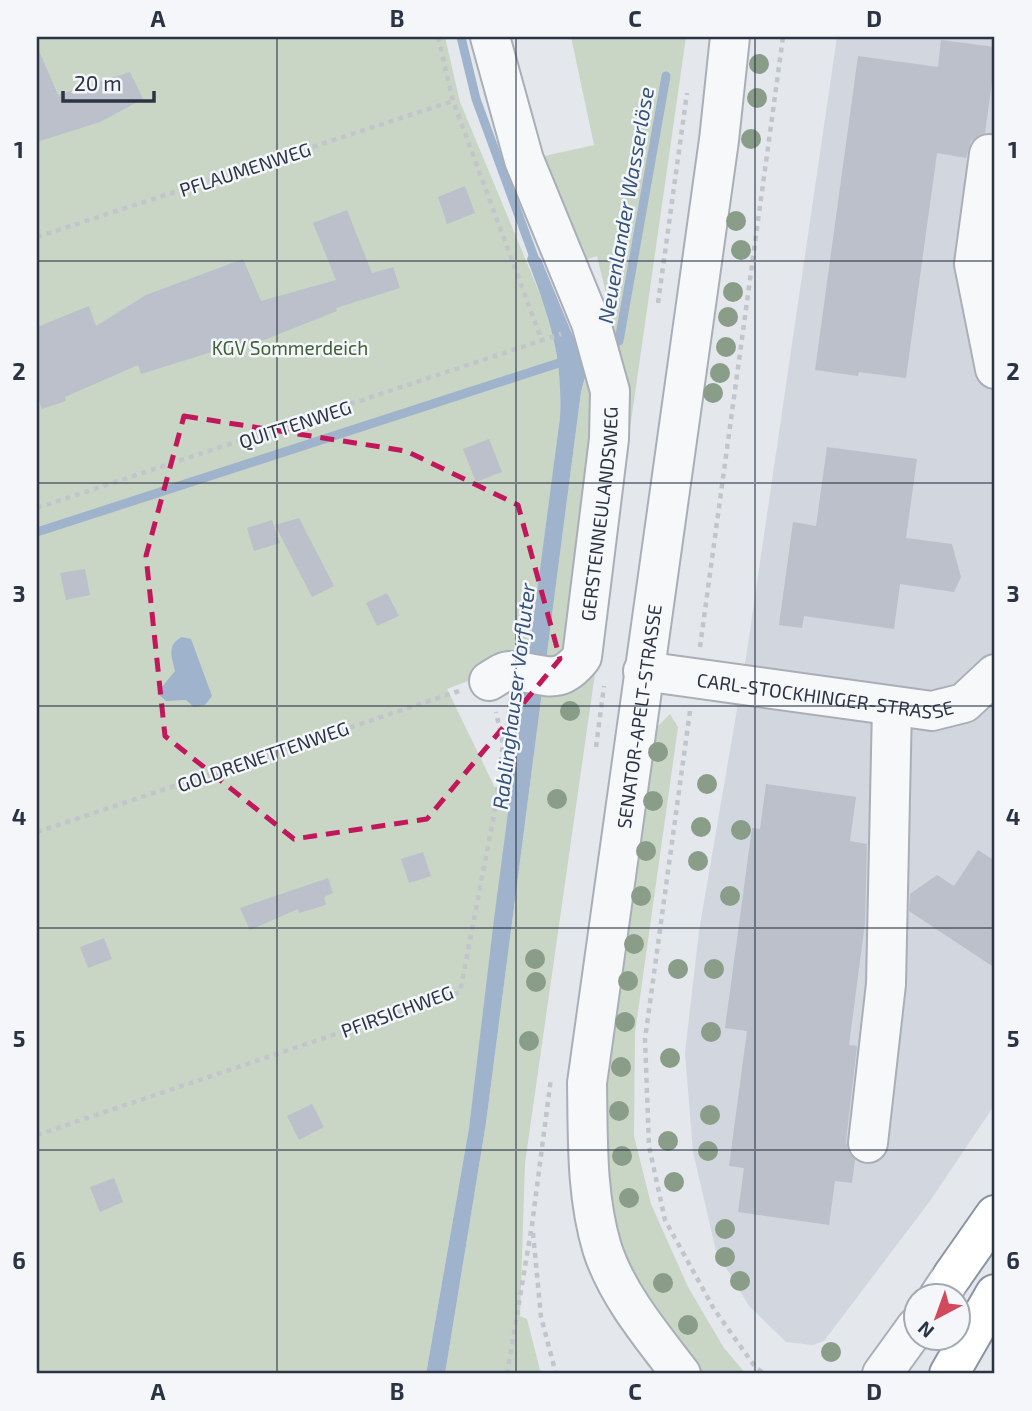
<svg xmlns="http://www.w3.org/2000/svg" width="1032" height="1411" font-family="'Exo 2',sans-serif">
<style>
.built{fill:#d2d6de}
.green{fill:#c9d6c5}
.water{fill:#9fb4cc}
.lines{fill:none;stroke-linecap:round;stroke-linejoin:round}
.stream{stroke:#9fb4cc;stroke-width:9}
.building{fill:#bbc0ca}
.minor-casing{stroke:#a9aeb7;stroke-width:42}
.highway-casing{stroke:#8b94a3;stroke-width:42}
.path{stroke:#c2c5cb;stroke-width:4.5;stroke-dasharray:5 5;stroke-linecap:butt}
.minor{stroke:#f7f8fa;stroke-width:38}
.highway{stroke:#fff;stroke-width:38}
.tree{fill:#899d89}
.marked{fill:none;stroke:#c2185b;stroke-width:5;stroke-dasharray:14 9;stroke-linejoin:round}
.grid{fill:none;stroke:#2b3445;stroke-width:2;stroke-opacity:0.55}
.labels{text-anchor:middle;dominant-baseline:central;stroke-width:5;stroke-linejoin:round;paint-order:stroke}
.street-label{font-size:19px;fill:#2b3445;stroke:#f4f6f9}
.park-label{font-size:19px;fill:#3f6138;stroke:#f4f6f9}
.water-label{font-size:21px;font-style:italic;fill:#34527a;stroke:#f4f6f9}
.neatline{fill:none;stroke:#2b3445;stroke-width:2.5}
.grid-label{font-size:23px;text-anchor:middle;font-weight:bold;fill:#2b3445}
</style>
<rect width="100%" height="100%" fill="#e4e7ec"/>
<path class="built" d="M837,37H995V1104L930,1201L824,1341L813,1345L786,1342L749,1306L716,1251L693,1152L685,1053L699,931L747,651Z"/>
<g class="green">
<path d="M37,37H445L460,102L552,323L561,386L560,417L528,664L505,667L447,689L498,794L510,681L525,684L469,1128L426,1374H37Z"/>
<path d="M571,37H686L525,1163L520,1316L527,1319L541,1374H445L486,1123L581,392L600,330L613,323L597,256L582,261L531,159L594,145Z"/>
<path d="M670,714L678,727L635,1033L634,1136L651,1204L688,1287L724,1348L746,1374H704L681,1350L648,1305L623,1256L609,1205L604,1074L649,746L658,726Z"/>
</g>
<g class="water">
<path d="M531,249L541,259L587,370L581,392L486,1123L445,1374H426L469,1128L494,919L560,417C563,355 549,316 527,259Z"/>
<path d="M182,637L191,639L212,696L205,705L194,707L186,700L166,701L157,693L175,671C172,657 166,645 182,637Z"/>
</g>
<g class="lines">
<g class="stream">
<path d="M461,37L476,99L534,257"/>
<path d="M619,341L666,76"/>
<path d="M37,532L568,360"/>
</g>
</g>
<g class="building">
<path d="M941,40L995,47V60L985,133L971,141L966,158L937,153L906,378L859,372L858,376L815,370L858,56L938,67Z"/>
<path d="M37,46L58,95L130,72L143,99L100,122L37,142Z"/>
<path d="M465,186L475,213L447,224L438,197Z"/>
<path d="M347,210L372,273L393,267L400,288L336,308L337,311L249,346L247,341L141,374L138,365L65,397L66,401L42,409L37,394V327L89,306L96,326L146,295L243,259L261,301L336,280L313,223Z"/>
<path d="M489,439L502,472L476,482L463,449Z"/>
<path d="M827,447L917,459L906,538L952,544L961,577L954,592L900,584L894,629L804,616L802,628L779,625L793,522L816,526Z"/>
<path d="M299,518L334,586L312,597L275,525Z"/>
<path d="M272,520L280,543L254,551L247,528Z"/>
<path d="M85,569L90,595L66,600L60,573Z"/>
<path d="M387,593L399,616L377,626L366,603Z"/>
<path d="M766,784L856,797L850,841L867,844L865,923L849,1045L857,1046L846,1141L848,1151L855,1160L852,1183L835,1181L829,1225L738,1212L744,1168L729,1166L747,1031L725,1028L752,828L760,829Z"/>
<path d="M978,850L995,861V968L909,911L910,894L937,875L954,886Z"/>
<path d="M423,852L431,876L409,883L401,859Z"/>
<path d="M328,878L333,893L324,897L326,905L299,913L298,909L250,930L240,908Z"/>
<path d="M104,938L112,959L88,968L80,947Z"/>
<path d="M312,1104L324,1127L299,1140L287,1116Z"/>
<path d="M114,1178L123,1202L100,1212L90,1187Z"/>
</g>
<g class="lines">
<defs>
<g id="minor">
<path d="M989,154L974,264L995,369"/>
<path id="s1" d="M643,671L932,711L964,703L995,674"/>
<path id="s2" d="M489,681C496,677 503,671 510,671C544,672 557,689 582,657L609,439L610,391L591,323L524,160L490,37"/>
<path d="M868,1143L886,984L892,706"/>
<path d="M939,1296L953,1275"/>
<path id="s3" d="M681,1374C652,1336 617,1295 602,1248C586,1194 588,1138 587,1083L719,140L730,37"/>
<path d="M882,1374L916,1327"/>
</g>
<g id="highway">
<path d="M953,1275L995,1215"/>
<path d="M949,1374L995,1294"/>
</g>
</defs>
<use href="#minor" class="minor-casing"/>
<use href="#highway" class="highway-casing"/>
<g class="path">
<path d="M438,37L453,101L542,341"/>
<path d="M37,237L453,101"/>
<path d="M658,303L687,93"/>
<path d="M37,508L561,334"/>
<path d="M700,647L783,37"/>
<path d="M690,711L645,1039L649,1146L665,1220L714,1309L756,1368L765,1374"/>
<path d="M596,747L604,686"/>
<path d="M37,832L459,691"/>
<path d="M37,1135L460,992L494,815L503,744L496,712"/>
<path d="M533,1233L541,1317L556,1374"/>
<path d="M507,1374L532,1225L551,1078"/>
</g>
<use href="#minor" class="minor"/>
<use href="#highway" class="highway"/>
</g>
<g class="tree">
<circle cx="759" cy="64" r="10"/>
<circle cx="757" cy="98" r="10"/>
<circle cx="751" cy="139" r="10"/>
<circle cx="736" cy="221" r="10"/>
<circle cx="741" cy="250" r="10"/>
<circle cx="733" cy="292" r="10"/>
<circle cx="728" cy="317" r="10"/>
<circle cx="726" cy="347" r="10"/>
<circle cx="720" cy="373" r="10"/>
<circle cx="713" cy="393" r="10"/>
<circle cx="570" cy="711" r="10"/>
<circle cx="658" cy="752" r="10"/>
<circle cx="707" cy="784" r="10"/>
<circle cx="557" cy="799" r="10"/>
<circle cx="653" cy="801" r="10"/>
<circle cx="701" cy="827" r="10"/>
<circle cx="741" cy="830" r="10"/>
<circle cx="646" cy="851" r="10"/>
<circle cx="698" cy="861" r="10"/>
<circle cx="641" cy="896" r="10"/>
<circle cx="730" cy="896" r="10"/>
<circle cx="634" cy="944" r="10"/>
<circle cx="535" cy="959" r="10"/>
<circle cx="678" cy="969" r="10"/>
<circle cx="714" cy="969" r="10"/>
<circle cx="628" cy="981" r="10"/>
<circle cx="536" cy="982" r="10"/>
<circle cx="625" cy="1022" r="10"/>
<circle cx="711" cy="1032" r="10"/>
<circle cx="529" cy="1041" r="10"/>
<circle cx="670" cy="1058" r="10"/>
<circle cx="621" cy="1067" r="10"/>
<circle cx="619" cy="1111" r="10"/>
<circle cx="710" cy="1115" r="10"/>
<circle cx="668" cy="1141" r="10"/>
<circle cx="708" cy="1151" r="10"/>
<circle cx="622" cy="1156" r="10"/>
<circle cx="674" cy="1182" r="10"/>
<circle cx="629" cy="1198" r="10"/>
<circle cx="725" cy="1229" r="10"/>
<circle cx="725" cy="1257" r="10"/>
<circle cx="740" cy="1281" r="10"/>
<circle cx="663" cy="1283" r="10"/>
<circle cx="688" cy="1325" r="10"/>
<circle cx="831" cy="1352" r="10"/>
</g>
<path class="marked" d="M184,416L406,451L518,505L560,659L427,819L294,839L165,736L146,556Z"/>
<path class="grid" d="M277,37V1374M516,37V1374M755,37V1374M37,261H995M37,483H995M37,706H995M37,928H995M37,1150H995"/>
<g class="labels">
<g class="street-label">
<text transform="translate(245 169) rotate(-18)">PFLAUMENWEG</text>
<text transform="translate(295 424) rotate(-18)">QUITTENWEG</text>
<text stroke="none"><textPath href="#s2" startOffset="247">GERSTENNEULANDSWEG</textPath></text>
<text stroke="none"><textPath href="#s1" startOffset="184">CARL-STOCKHINGER-STRASSE</textPath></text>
<text stroke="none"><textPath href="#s3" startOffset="686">SENATOR-APELT-STRASSE</textPath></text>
<text transform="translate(263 756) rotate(-19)">GOLDRENETTENWEG</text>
<text transform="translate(397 1011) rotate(-20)">PFIRSICHWEG</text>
</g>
<g class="park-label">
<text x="290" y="347">KGV Sommerdeich</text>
</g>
<g class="water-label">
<text transform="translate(625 205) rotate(-80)">Neuenlander Wasserlöse</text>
<text transform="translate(513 696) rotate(-83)">Rablinghauser Vorfluter</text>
</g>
</g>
<rect width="1032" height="1411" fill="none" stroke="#f4f6f9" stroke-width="77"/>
<g transform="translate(937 1317) rotate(221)"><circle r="33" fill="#f4f6f9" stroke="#a4a8b1" stroke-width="2"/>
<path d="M0-5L12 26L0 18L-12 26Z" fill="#d1495b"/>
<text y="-10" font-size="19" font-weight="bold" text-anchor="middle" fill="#2b3445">N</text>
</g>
<path d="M63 91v10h91v-10" fill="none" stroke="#2b3445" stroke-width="3.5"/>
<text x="74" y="91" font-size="21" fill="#2b3445" stroke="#f4f6f9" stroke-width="5" paint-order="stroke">20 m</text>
<rect x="38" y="38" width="955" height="1334" class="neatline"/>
<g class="grid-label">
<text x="158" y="27">A</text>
<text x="397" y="27">B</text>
<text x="635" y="27">C</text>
<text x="874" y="27">D</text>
<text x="19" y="158">1</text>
<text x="1013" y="158">1</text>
<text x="19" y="380">2</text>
<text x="1013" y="380">2</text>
<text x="19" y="602">3</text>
<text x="1013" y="602">3</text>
<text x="19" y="825">4</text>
<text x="1013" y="825">4</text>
<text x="19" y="1047">5</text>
<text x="1013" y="1047">5</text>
<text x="19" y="1269">6</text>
<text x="1013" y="1269">6</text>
<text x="158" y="1400">A</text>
<text x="397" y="1400">B</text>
<text x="635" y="1400">C</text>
<text x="874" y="1400">D</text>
</g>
</svg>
